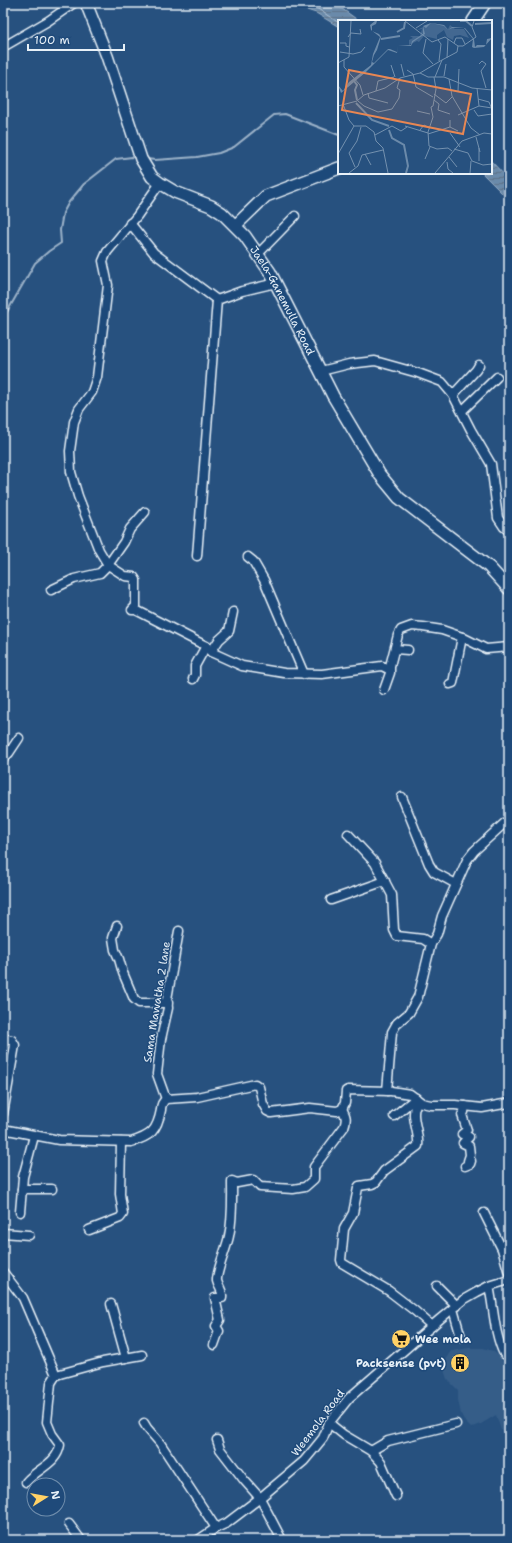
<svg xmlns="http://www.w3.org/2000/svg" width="512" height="1543" font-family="'Shantell Sans',sans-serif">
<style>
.built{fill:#355d88}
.water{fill:url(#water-rules);stroke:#9db3c9}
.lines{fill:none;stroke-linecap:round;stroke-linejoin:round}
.shore{stroke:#b6c8d9;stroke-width:1}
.stream{stroke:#9db3c9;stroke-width:2}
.street-casing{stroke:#e8f1f8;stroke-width:11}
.secondary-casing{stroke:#e8f1f8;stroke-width:14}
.street{stroke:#1f4a7a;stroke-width:8}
.secondary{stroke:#1f4a7a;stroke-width:11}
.labels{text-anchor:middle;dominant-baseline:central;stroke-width:3;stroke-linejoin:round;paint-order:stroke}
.street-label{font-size:11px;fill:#e8f1f8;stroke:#1f4a7a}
.poi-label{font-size:11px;font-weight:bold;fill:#e8f1f8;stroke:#1f4a7a;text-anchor:start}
.inset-river{fill:none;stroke:#6b8aaa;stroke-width:2}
.inset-road{fill:none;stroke:#7491af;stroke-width:1}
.view{fill:#e88753;fill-opacity:0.15;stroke:#e88753;stroke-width:2}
.inset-edge{fill:none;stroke:#e8f1f8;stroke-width:2}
</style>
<defs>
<pattern id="water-rules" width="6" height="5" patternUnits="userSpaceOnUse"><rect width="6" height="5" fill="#6b8aaa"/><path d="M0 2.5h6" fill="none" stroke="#5e7388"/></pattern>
</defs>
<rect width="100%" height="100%" fill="#27517f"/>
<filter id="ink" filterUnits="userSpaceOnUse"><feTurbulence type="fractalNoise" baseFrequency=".025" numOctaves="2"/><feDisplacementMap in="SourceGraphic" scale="8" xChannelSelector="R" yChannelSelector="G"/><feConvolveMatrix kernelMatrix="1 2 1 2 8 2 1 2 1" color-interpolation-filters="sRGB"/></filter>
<g filter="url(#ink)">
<path class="built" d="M469,1348H483L493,1351L499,1356L508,1370L509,1434L501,1430L496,1415L481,1424L471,1428L465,1422L461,1414L458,1400V1390L447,1379L442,1364L451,1351Z"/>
<g class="water">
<path d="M285,3H334L359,21H339V27L316,13Z"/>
<path d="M491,161L509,180V200L482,173H491Z"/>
</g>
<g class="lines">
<path class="shore" d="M299,3L318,9L339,23"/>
<g class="stream">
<path d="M147,159L155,160L197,157L219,153L234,147L274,115L285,114L339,135"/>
<path d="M3,319L35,263L49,251L61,243L60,230L63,213L69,202L84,184L116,159L132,157L136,158"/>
</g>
<defs>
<g id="street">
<path d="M3,47L48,21L74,3"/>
<path d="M160,183L137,216L107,252L103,261L108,285L97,377L92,392L79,409L74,422L70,451L71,472L78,496L99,550L108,565L125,576L134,577L136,580V606L132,610H136L206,646L211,652L242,666L284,673L322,674L382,666L388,669L390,666L398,635L401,630L412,626L423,627L442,630L462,637L486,649L509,647"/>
<path d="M130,223L154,253L217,300"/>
<path d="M258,254L295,216"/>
<path d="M321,371L349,364L375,361L418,373L442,382L453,395L471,430L491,464L498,518L504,527L509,531"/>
<path d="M453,395L476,370L479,365"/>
<path d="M462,411L497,377"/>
<path d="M197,556L217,300L242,291L276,283"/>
<path d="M248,557L253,561L264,580L304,674"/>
<path d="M51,590L74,579L100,573L108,565L124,542L130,529L145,512"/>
<path d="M395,649L408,650"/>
<path d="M211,652L219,640L229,631L233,612"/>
<path d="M193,679L195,675V666L206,646"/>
<path d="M450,684L453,683L462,637"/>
<path d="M384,690L390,673V666"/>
<path d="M3,759L9,753L19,738"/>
<path d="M402,797L429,864L434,872L456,884"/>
<path d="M348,834L375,863L392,895L394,930L397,936L423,939L431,944"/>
<path d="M331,900L385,881"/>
<path d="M117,926L113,938L115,950L119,959L123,973L134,999L139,1003H168"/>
<path d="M3,1038L12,1040L15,1045L3,1114"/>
<path d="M387,1091L392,1032L397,1023L409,1013L418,997L431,944L437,934L442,916L467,860L474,851L509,819"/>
<path d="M166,1099L157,1074L161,1039L168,1008L167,999L179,931"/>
<path d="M418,1102C408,1113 420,1132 418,1146L384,1171L376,1182L372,1184L359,1186L358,1188L353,1213L344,1229L341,1260L342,1263L389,1291L415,1311L432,1326"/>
<path d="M465,1106L464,1112L462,1115L467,1130L462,1134L469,1137L463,1143L469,1146L470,1155L468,1161H471L470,1164L465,1166"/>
<path d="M394,1116L416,1098"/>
<path d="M3,1129L59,1140L131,1142C151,1136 157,1131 161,1110C161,1106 162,1102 166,1099L197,1097L255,1084L259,1087L263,1104L267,1111L271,1113L310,1108L337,1111L342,1109L345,1103L346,1091L348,1090L391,1091L410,1094L422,1103L431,1105H455L482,1108L509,1103"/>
<path d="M22,1189H52"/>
<path d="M20,1212L23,1177L34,1136"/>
<path d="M484,1213L502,1249L509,1273"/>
<path d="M89,1230L120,1218L123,1214L120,1194L121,1142"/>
<path d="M3,1233L29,1235"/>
<path d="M3,1272L23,1298L56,1375"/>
<path d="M437,1286L457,1306"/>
<path d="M489,1286C494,1309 494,1333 504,1354"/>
<path d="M111,1304L126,1358"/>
<path d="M453,1309L461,1337"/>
<path d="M214,1345L219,1331L216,1326L220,1320L215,1298H222C223,1289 219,1289 217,1281C216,1272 227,1247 229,1236C233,1218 232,1199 232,1181L237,1183L253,1180L260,1187L293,1189L305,1187L314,1179V1167L344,1127C347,1119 346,1116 342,1109"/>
<path d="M144,1423L147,1428L160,1443L216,1528"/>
<path d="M329,1423L344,1435L371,1451L381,1462L396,1496"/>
<path d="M217,1440L220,1449L244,1480L260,1498L282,1540"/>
<path d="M371,1451L388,1441L456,1424"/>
<path d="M26,1482C38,1468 57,1464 60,1445L52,1434L47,1422L51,1383L56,1375L103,1362L142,1355"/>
<path d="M69,1524L81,1540"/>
<path d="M198,1540L216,1528L227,1523L260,1498L304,1461L314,1449L323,1438L329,1423L349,1398L440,1319L463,1300L477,1292L489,1286L509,1280"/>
</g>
<g id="secondary">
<path id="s1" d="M86,3L107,56L141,159L152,177L160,183L175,192L211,206L222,213L245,236L270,272L333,396L380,475L399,498L489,567L509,589"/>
<path d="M473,21L485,3"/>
<path d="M236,225L266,196L339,168"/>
</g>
</defs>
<use href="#street" class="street-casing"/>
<use href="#secondary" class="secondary-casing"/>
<use href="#street" class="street"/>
<use href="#secondary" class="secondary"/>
</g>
</g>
<defs>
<symbol id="supermarket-disc" viewBox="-11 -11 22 22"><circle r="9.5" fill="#ffd166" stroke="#1f4a7a"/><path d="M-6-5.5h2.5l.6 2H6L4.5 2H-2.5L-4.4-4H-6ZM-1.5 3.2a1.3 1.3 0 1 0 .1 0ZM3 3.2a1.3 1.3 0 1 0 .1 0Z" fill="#111"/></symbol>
<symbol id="building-disc" viewBox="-11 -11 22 22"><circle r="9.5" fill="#ffd166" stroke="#1f4a7a"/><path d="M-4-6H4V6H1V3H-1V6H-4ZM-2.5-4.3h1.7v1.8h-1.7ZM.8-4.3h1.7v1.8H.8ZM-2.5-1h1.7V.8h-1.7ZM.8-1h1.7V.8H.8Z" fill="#111"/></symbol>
</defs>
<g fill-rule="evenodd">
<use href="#supermarket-disc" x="390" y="1328" width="22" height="22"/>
<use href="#building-disc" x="449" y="1352" width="22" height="22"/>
</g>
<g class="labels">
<g class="street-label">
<text stroke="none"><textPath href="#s1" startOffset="373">Jaela-Ganemulla Road</textPath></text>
<text transform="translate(157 1002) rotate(-81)">Sama Mawatha 2 lane</text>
<text transform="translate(318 1423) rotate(-53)">Weemola Road</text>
</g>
<g class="poi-label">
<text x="415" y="1339">Wee mola</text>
<text x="446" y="1363" text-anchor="end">Packsense (pvt)</text>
</g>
</g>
<g transform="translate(338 20)">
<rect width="154" height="154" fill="#27517f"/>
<path d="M93,3L106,5L110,9L112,5L117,9H126L131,18L122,15L116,16L115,20L109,17L106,10L99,15V19L86,16L81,22L79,21L71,25V20L75,18L72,16H82L84,9L79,10Z" fill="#436891"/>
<path d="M37,1H39L38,4L34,6V11L41,14L43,17L39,30L36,35L34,42L36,43L50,29H52L59,32L60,26L73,25L74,21L85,14V6L93,3L106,5L110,10L114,7L127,8L136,19L137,27L139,25H148L149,19L154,18L146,27L136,28L134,27L135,19L126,8H114L110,10L106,6L93,3L88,8L85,6L87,14L75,22L73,26H60L59,33L50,30L28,52L3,73L0,65L5,71L11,62L33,45L35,34L42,17L33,10L32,5Z" fill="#6b8aaa"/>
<path class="inset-river" d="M122,1H128L134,6M137,4L154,3M59,12L66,8L67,2M43,19L62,16M16,61L19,65L17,70L19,80M18,83L34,100L51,106M51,110L54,118L66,125L70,146L68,153"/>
<path class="inset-road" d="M67,1L94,22M78,8L89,1M10,17L13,13L23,14L22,9M88,19L85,33L95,44M100,20L103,24L101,41M94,22L107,17L120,26M2,23H8V26L11,27M116,23L118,18H124L127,24M2,32L15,34L23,32L27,27M109,38L110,19M6,40V47L22,65L25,75M0,43L11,37L13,1M63,44L66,56M141,44L144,41L148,44L143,51L148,68M53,45L57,57M69,50L75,54L78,67L95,77M82,53L104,40M106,56L108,44M96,57L98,69L95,86L93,87L95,97L90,112L91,126L99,129L110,128L114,131M97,57L104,40L119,32L120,26H125L138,17L134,7L136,1M111,59L114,76L133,108L142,115M139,68L141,86M38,71L40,61L56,57M120,71L121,49M30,73L31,78L50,83M96,74L108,83L114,77M140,79L151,82L153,87M96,80L101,84L100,90L112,94M20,81L26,86L40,92L54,89L61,78L62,70L59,68L62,58M5,84L11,100L16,106H28L36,112L38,121L45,128L50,153M0,86L19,81L26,75L47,68L62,58L82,53L90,57H106L134,68L154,70M136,90L140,96L154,94M79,91L92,94M120,95L141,86L154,88M112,100V107L120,111M67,106L90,113M82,110L86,105L92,108M112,113L122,127M90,114L112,107M37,115L54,106L63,111L69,107M138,117L142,132M141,128V141M116,129L130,133L134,141L145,145L154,144M0,134L16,106M27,134L33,145M111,137L119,147M87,139L92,127M109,142L110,149L115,153M17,147L11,133L19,121L23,107M11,153L20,146L24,135L45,130M97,153L124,121L146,113L154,114M132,153L133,141"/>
<path class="view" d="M11,50L133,74L125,114L4,90Z"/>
<rect width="154" height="154" class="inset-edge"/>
</g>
<rect width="512" height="1543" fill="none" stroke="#1f4a7a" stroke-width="16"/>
<rect x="8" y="8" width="496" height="1527" fill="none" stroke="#e8f1f8" stroke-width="1.5" filter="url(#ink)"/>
<g transform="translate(46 1497) rotate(79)"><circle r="19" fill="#1f4a7a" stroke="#6f8dac"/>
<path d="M0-3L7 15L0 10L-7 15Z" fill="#ffd166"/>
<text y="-6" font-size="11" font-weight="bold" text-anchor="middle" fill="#e8f1f8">N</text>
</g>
<path d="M28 44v6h96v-6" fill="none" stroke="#e8f1f8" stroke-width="2"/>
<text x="34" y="44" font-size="12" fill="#e8f1f8" stroke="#1f4a7a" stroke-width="3" paint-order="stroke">100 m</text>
</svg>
